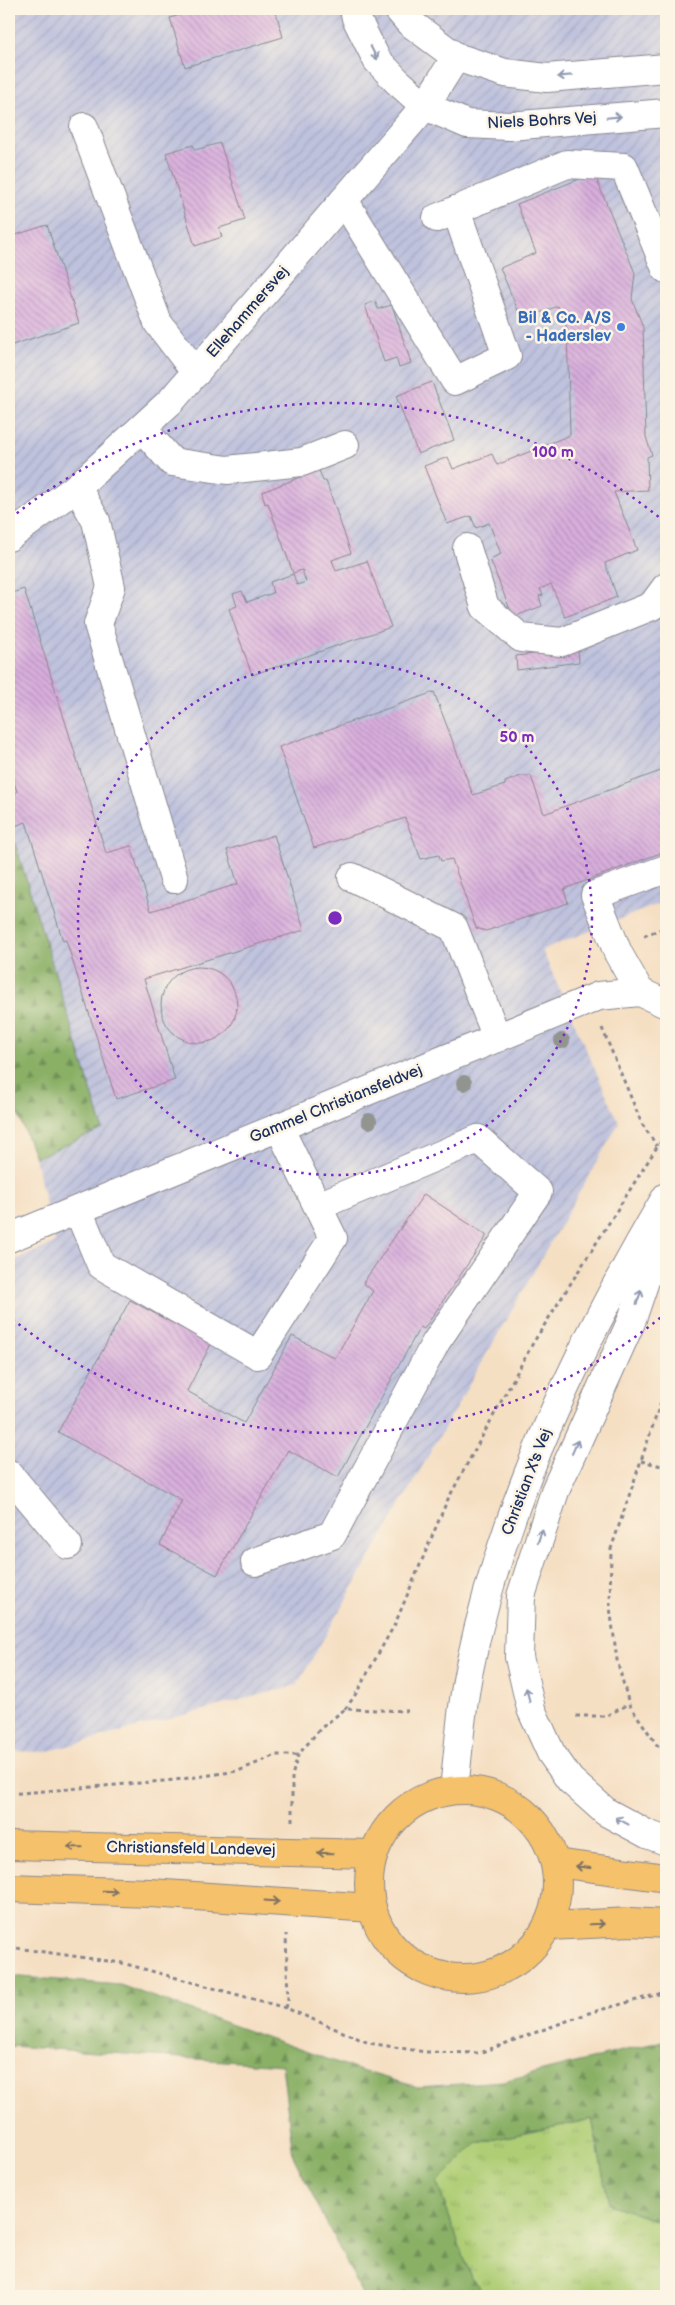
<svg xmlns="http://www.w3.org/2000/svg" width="675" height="2305" font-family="'Balsamiq Sans',sans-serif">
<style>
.industrial{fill:url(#industrial-furrows)}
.grass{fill:url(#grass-tufts);stroke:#647e69}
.forest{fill:url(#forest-firs);stroke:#527062}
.building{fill:url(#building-back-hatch)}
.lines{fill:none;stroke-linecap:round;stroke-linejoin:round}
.minor-casing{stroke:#888790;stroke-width:30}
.major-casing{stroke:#888790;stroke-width:30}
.path{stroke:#888790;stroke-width:3;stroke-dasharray:4 4;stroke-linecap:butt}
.minor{stroke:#fff;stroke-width:28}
.major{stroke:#f5c16b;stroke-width:28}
.tree{fill:#91948f}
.oneway{stroke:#8d97ae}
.oneway2{stroke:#7d7164}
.ring{fill:none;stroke:#7b2cbf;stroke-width:2.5;stroke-dasharray:2.5 5}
.shop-dot{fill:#3f7fe0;stroke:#fcf5e5;stroke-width:2}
.labels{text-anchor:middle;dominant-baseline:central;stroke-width:5;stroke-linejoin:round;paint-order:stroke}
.street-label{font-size:16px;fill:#1b2f5e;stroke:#fcf5e5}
.shop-label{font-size:16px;font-weight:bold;fill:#366cbe;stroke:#fcf5e5;text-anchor:end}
.centre{fill:#7b2cbf;stroke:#fcf5e5;stroke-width:2.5}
.ring-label{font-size:15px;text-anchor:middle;font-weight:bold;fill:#7b2cbf;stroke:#fcf5e5;stroke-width:5;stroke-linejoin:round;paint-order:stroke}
</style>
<defs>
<pattern id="industrial-furrows" width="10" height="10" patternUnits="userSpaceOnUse" patternTransform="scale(1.25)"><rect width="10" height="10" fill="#bfc2dd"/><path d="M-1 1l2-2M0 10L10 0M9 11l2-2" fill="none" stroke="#a4a7c0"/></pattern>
<pattern id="grass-tufts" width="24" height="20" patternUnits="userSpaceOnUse" patternTransform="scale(1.25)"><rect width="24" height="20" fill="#aecd74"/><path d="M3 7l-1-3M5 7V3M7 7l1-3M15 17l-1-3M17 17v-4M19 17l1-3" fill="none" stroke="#95b067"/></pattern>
<pattern id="forest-firs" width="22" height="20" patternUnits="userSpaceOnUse" patternTransform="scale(1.25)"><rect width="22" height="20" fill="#8ab066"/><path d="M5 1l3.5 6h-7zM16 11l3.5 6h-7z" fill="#709057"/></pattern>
<pattern id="building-back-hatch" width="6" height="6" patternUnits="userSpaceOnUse" patternTransform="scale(1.25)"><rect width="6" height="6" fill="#d9afdd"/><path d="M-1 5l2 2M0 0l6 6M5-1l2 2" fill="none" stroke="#af8fb6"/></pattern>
</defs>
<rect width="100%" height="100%" fill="#fcf5e5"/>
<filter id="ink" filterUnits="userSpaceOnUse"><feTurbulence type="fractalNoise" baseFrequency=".02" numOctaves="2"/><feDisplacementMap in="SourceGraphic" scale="10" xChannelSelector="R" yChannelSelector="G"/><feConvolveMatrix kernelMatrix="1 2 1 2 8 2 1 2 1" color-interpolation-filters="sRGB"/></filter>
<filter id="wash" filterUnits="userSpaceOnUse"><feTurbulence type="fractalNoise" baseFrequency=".0096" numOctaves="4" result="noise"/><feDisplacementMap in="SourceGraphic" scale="20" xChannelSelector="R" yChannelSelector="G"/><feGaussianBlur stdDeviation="1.12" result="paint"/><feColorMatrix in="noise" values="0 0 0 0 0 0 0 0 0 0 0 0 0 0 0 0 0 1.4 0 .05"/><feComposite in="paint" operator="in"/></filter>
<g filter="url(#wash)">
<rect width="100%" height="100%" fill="#f5dfc3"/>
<path class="industrial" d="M9,9H666V901L542,950L619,1123L297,1685L45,1752L9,1751V1263L55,1243L35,1158L103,1129L15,843L9,842Z"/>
<path class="grass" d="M592,2119L609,2204L666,2224V2296H487L471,2278L437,2183L477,2143Z"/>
<g class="forest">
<path d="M9,842L15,843L103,1129L35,1158L9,1091Z"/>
<path d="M9,1976L120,1985L358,2070L418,2087L503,2081L666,2040V2224L609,2204L592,2119L477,2143L437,2183L471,2278L487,2296H363L293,2156L282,2065L9,2046Z"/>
</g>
<g id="blocks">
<g class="building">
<path d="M199,9H275L283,37L185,67L170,18Z"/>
<path d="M531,9H549V10L532,13Z"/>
<path d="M220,143L245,220L219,228L222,237L195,246L166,153L193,145L195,150Z"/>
<path d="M594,173L635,273L632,299L643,327L646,437L652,455L647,457L648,490L614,492L637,550L605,563L617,597L565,617L551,584L540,589L543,595L539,596L542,606L513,617L490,559L501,554L489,523L476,528L471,516L447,524L424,466L448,457L453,469L492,454L497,465L570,435L567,328L558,306L522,320L500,268L536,253L517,204Z"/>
<path d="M47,225L79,323L9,346V237Z"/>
<path d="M375,301L378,309L392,305L411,363L399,367L396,358L384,362L365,305Z"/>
<path d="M432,382L454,440L418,454L396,396Z"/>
<path d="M319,470L323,481H326L351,553L332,560L336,571L367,561L391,627L252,675L229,609L237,606L233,594L242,591L247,602L273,593L270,582L293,574L297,585L306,582L302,570L293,573L268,503L265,504L262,492Z"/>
<path d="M24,589L106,853L131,846L151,911L238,884L227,850L274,835L304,930L144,979L175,1080L116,1099L66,940L63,941L26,822L15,826L9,806V795L17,792L9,765V594Z"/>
<path d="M578,649L579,662L517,670L516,656Z"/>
<path d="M434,692L473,795L505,785V782L521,776H531L544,814L666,769V851L564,889L568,903L486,931L476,928L452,859L441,861L439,855L421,859L405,818L314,848L279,747Z"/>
<circle cx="199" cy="1005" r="38"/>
<path d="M424,1194L486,1235V1237L424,1329L420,1327L338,1477L288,1450L217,1575L160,1545L182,1500L58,1432L130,1300L211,1344L187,1391L244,1423L292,1336L335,1358L373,1291L363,1283Z"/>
</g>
</g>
</g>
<g filter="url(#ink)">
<use href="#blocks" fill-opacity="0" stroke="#888790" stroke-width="1"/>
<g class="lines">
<defs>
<g id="minor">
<path d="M354,9L356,18L377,60L397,81L425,106L467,124L509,126L666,113"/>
<path d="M398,9L409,22L456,57L505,73L547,78L666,68"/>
<path d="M84,127L158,323L196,373"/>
<path d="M344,200L455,381L507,356L456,210"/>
<path d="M437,218L567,164L624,167L666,269"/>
<path d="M142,428L172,462L227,470L302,462L345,445"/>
<path d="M77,487L96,521L111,587L98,624L174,879"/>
<path d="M9,537L77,487L171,401L425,106L456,57"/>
<path d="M467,548L485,607L521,638L562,642L652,606L666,587"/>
<path d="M352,877L454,928L497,1038"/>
<path d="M640,992L618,953L595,895L666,869"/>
<path d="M78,1210L101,1265L258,1355L333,1238L279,1127"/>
<path d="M666,1219L631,1322L555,1491L521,1596L519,1657L531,1709L551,1753L570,1780L606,1812L647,1834L666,1841"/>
<path d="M9,1238L599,996L640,992L666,1004"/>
<path d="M9,1474L68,1545"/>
<path d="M255,1562L332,1535L436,1342L538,1192L478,1139L318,1206"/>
<path d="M454,1789C459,1748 461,1706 470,1665C505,1499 580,1343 666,1197"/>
</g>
<g id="major">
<circle cx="463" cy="1884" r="94"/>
<path d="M9,1845L373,1854"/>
<path d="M556,1863L666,1878"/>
<path d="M9,1888L150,1893L372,1908"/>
<path d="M548,1926L631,1922L666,1924"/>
</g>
</defs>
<use href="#minor" class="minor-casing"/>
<use href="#major" class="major-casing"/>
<g class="path">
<path d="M644,936L666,927"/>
<path d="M602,1028L642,1124L657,1146"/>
<path d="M666,1387L611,1549L610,1607L617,1660L629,1704L657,1745L666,1752"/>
<path d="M641,1461L666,1467"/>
<path d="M345,1709L354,1697L395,1624L447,1501L533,1343L657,1147L666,1135"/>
<path d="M576,1716H606L629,1704"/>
<path d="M9,1794L175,1780L238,1771L276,1755H298"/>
<path d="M292,1821V1776L298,1755L321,1728L345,1709L411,1711"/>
<path d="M9,1947L122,1963L286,2008L369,2043L425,2052L479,2053L589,2013L666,1992"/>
<path d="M286,2008L288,2000L286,1934"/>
</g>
<use href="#minor" class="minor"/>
<use href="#major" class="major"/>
</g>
<g class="tree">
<circle cx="562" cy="1041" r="8"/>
<circle cx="464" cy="1083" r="8"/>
<circle cx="369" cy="1121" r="8"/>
</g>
<defs><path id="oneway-shaft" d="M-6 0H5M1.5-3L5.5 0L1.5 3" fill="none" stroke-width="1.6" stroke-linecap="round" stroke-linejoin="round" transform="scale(1.25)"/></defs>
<g class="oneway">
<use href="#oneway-shaft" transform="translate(374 53) rotate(63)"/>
<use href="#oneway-shaft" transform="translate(565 76) rotate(175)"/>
<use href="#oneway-shaft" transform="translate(614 117) rotate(-5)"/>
<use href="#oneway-shaft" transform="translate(639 1297) rotate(-71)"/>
<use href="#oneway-shaft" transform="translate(575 1447) rotate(-66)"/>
<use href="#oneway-shaft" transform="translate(540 1536) rotate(-72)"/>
<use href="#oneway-shaft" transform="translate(528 1695) rotate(-104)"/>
<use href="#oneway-shaft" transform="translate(622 1821) rotate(-152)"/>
</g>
<g class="oneway2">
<use href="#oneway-shaft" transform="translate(75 1847) rotate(-179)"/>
<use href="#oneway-shaft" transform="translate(325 1853) rotate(-178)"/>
<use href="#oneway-shaft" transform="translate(583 1867) rotate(-173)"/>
<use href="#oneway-shaft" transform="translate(110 1891) rotate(2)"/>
<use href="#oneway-shaft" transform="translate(272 1901) rotate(4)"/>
<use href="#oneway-shaft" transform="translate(597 1924) rotate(-2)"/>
</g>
</g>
<g class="ring">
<circle cx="335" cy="918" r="257"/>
<path d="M666 1313A515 515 0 0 1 11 1318M11 518A515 515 0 0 1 666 523"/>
</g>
<circle class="shop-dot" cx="621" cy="327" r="5"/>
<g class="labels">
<g class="street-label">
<text transform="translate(542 121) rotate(-3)">Niels Bohrs Vej</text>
<text transform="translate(248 312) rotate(-49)">Ellehammersvej</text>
<text transform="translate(336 1104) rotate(-22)">Gammel Christiansfeldvej</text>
<text transform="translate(527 1482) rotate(-69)">Christian X's Vej</text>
<text transform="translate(191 1849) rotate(1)">Christiansfeld Landevej</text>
</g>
<g class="shop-label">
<text x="611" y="318">Bil &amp; Co. A/S<tspan x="611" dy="18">- Haderslev</tspan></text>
</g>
</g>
<circle cx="335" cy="918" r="8" class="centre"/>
<g class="ring-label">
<text x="553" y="457">100 m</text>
<text x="517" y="742">50 m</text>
</g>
<rect width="675" height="2305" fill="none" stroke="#fcf5e5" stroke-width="30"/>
</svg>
